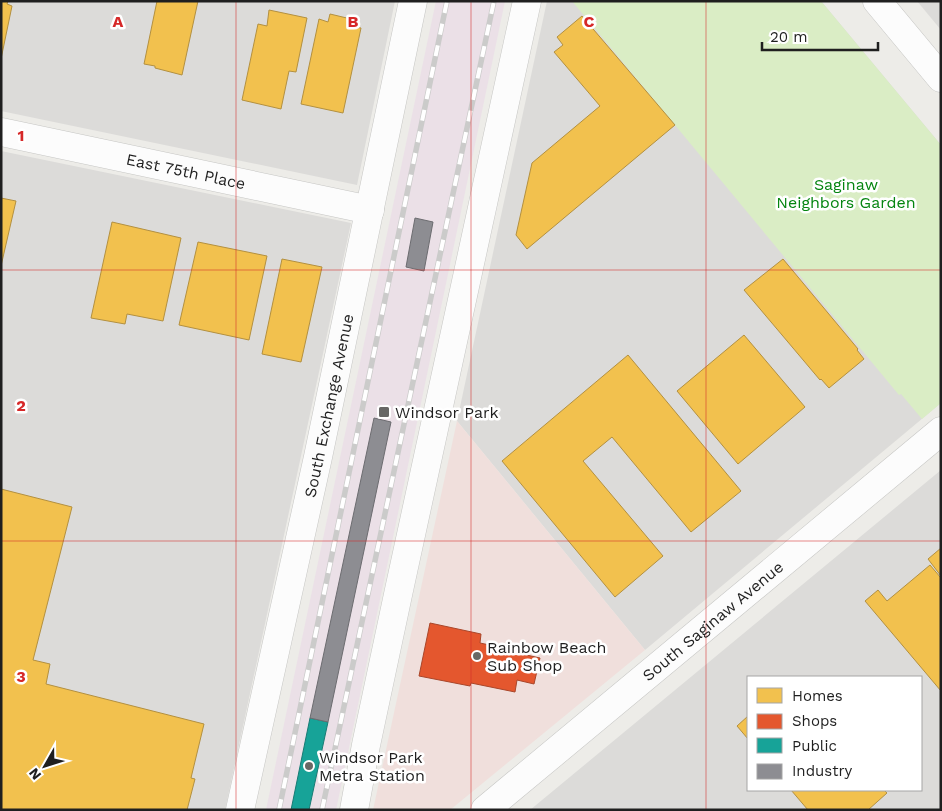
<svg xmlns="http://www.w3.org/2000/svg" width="942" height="811" font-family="'Work Sans',sans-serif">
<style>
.residential{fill:#dcdbd9;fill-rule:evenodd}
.commercial{fill:#f0dfdc}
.industrial{fill:#ebe0e7}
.grass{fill:#daedc5}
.homes{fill:#f2c14e;stroke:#b39040}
.shops{fill:#e4572e;stroke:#a9462a}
.public{fill:#17a398;stroke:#197b74}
.industry{fill:#8d8d92;stroke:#6c6c70}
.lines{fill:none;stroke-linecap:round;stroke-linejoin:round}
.minor-casing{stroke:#c6c6c4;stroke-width:29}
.tertiary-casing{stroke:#c6c6c4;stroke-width:29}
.minor{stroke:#fcfcfc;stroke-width:28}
.tertiary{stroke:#fcfcfc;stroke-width:28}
.rail-casing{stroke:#cbcbca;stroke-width:5.5}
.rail{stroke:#fff;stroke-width:4;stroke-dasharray:11;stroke-linecap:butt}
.grid{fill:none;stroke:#d62828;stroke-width:1;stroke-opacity:0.55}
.poi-dot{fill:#676765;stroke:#fff;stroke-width:2}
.labels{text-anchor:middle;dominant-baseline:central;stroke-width:5;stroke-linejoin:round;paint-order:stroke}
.street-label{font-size:16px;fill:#1f1f1f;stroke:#fff}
.park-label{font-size:16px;fill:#058510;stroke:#fff}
.poi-label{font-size:16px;fill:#1f1f1f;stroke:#fff;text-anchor:start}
.grid-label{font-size:16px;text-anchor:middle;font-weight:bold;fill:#d62828;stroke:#fff;stroke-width:5;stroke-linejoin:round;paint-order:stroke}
</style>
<rect width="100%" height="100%" fill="#edece8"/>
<g class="residential">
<path d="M1,1H395L357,185L1,111Z"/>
<path d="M547,1H821L941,145V403L645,650L457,421Z"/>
<path d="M917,1H941V30Z"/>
<path d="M1,151L351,223L225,810H1Z"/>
<path d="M941,470V810H530ZM748,677H921V790H748Z"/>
</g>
<path class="commercial" d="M457,421L645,650L450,810H373Z"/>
<path class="industrial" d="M436,1H505L336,810H266Z"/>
<path class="grass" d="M572,1H821L941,145V403L922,419L901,394L899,395Z"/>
<g class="homes">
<path d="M1,1H8L7,4L12,6L1,59Z"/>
<path d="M157,1H198L182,75L155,68V66L144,64Z"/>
<path d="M269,10L307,18L296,72L289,71L281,109L242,100L258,24L267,26Z"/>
<path d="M330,14L351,19L350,26L361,28L343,113L301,104L319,19L328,22Z"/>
<path d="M582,16L675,125L527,249L516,235L532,163L600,106L554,52L563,45L557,37Z"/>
<path d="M1,198L16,201L1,266Z"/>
<path d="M112,222L181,238L163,321L127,314L125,324L91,318Z"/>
<path d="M198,242L267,256L249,340L179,325Z"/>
<path d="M282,259L322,267L301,362L262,354Z"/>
<path d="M783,259L858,349L857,350L864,359L829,388L821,379L820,380L744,290Z"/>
<path d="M744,335L805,407L738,464L677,391Z"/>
<path d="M628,355L741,491L691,532L612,437L583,461L663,556L615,597L502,461Z"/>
<path d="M1,489L72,507L33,660L50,664L46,684L204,724L191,778L195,779L187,810H1Z"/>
<path d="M941,548V576L928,559Z"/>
<path d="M930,565L941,578V691L865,601L878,590L887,601Z"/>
<path d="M748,716V739L737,726Z"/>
<path d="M791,790H884L887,793L868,810H808Z"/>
</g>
<path class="shops" d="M430,623L481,634L480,643L523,652L522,654L540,658L534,684L517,680L515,692L471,683L470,686L419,676Z"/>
<path class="public" d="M310,718L328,722L309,810H291Z"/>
<g class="industry">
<path d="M415,218L433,222L424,271L406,267Z"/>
<path d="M374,418L391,422L328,722L310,718Z"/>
</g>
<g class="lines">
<defs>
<g id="minor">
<path id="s1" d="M1,132L370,210"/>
<path id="s2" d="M485,810L941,431"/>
</g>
<g id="tertiary">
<path d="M877,1L941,78"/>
<path id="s3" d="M240,810L318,457L413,1"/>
<path d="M354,810L366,745L399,590L527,1"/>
</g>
</defs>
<use href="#minor" class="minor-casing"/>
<use href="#tertiary" class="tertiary-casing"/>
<use href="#minor" class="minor"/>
<use href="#tertiary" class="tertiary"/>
<defs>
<g id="rail">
<path d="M279,810L447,1"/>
<path d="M322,810L494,1"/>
</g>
</defs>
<use href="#rail" class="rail-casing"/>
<use href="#rail" class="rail"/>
</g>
<path class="grid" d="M236,1V810M471,1V810M706,1V810M1,270H941M1,541H941"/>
<g class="poi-dot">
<rect x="378" y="406" width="12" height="12" rx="2.5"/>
<circle cx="477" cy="656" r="5"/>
<circle cx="309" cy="766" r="5"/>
</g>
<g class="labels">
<g class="street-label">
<text stroke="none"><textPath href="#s1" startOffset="189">East 75th Place</textPath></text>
<text stroke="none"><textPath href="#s3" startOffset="414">South Exchange Avenue</textPath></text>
<text stroke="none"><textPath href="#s2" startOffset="296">South Saginaw Avenue</textPath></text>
</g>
<g class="park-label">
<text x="846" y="184">Saginaw<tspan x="846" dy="18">Neighbors Garden</tspan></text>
</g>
<g class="poi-label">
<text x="395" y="412">Windsor Park</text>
<text x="487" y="647">Rainbow Beach<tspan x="487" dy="18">Sub Shop</tspan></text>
<text x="319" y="757">Windsor Park<tspan x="319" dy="18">Metra Station</tspan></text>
</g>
</g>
<g class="grid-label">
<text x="118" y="27">A</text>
<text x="353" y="27">B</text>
<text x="589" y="27">C</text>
<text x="21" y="141">1</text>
<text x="21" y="411">2</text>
<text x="21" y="682">3</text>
</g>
<rect width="942" height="811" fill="none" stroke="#1f1f1f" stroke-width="5"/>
<rect x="747" y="676" width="175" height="115" fill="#ffffff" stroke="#a5a5a5"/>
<rect x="757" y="688" width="25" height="15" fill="#f2c14e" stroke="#a5a5a5"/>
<text x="792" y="701" font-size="15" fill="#1f1f1f">Homes</text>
<rect x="757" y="714" width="25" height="15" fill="#e4572e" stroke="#a5a5a5"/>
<text x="792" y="726" font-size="15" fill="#1f1f1f">Shops</text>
<rect x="757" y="738" width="25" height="15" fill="#17a398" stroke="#a5a5a5"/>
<text x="792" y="751" font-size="15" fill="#1f1f1f">Public</text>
<rect x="757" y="764" width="25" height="15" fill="#8d8d92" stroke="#a5a5a5"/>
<text x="792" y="776" font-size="15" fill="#1f1f1f">Industry</text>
<g transform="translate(45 766) rotate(231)" stroke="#ffffff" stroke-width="4" paint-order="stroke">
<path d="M0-4L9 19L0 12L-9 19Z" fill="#1f1f1f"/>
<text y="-8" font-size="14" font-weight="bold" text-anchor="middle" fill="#1f1f1f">N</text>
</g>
<path d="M762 42v8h116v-8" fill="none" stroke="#1f1f1f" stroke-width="2.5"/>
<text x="770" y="42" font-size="15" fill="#1f1f1f" stroke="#ffffff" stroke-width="4" paint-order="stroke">20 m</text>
</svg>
